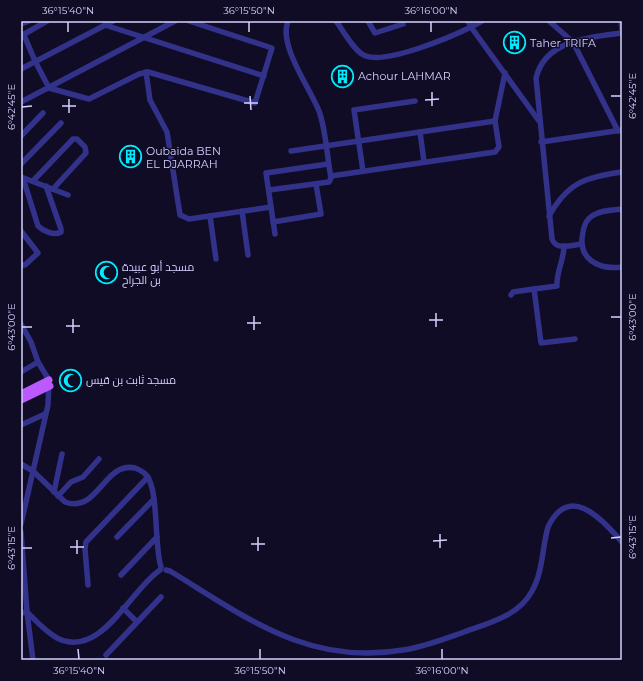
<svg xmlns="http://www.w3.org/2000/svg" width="643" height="681" font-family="Montserrat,Cairo,sans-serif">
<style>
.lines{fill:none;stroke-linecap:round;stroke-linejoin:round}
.minor{stroke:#32328b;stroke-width:5.5}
.major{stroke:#bb59ff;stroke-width:7}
.ticks{fill:none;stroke:#d5d2ff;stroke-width:1.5}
.labels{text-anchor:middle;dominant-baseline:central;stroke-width:3;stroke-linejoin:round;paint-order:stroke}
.poi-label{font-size:11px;fill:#d5d2ff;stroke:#100c26;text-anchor:start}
.neatline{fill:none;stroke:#d5d2ff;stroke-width:1.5}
.ticks-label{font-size:10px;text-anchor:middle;fill:#d5d2ff}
</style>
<rect width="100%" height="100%" fill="#100c26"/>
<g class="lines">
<g class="minor">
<path d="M336,21C343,30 355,53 366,56C387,64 451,37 471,27L468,21"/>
<path d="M368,21L375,33L403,24L402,21"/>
<path d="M482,21L471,27L539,121"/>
<path d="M549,21L573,42L618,131"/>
<path d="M621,21L622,30"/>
<path d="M21,24L29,21"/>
<path d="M105,25L264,76"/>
<path d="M24,35L35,61L49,88L89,99L139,74L148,72L255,103L272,48L189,21"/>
<path d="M21,36L47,21"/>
<path d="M21,69L113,21"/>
<path d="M146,72L150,100L167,132L180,215L189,219L271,207"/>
<path d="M21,102L175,21"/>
<path d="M495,121L505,73"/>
<path d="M420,132L424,162"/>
<path d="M21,136L43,113"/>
<path d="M541,142L622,130"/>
<path d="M291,151L495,121L499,147L495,152L331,176"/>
<path d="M21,164L61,123"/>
<path d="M363,171L354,110L415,101"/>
<path d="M21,177L68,195"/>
<path d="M23,178L38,226C43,231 54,236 61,232V229L46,186"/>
<path d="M33,181L73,139H77L85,147L86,153L53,189"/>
<path d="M269,190L329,182L331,178C327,157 326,130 319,111C310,88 278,45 288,21"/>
<path d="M622,209C612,210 600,210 592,216C587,219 584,226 583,232C577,259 598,270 622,267"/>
<path d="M242,211L248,255"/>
<path d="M210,216L216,259"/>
<path d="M549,216C568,182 586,177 622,172"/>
<path d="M273,222L321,214L316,184"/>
<path d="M21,231L38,253L25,265H21"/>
<path d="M275,234L266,173L328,164"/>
<path d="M582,244C572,245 556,251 552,239L536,78C545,40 590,37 622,33"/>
<path d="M564,246C564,260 556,272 557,286L534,289L541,343L575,339"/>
<path d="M511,295L513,292L534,289"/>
<path d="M21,324L31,342L38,362L49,380L48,405L21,524"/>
<path d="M21,372L38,362"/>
<path d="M21,425L45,414"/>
<path d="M21,464L33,471L65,502C98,514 104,461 135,468C140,470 144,472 147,476C159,492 154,546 161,567"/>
<path d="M54,492L62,454"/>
<path d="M58,496L71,482L83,477L99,459"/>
<path d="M21,532L27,612L33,660"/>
<path d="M117,537L154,499"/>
<path d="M166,570L170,571C247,618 308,666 403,650C424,647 444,639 464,632C489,623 519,616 532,591C543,572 542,548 548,527C570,482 602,520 622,542"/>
<path d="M121,575L157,537"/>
<path d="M88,585L85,549L86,542L148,477"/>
<path d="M123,608L136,621"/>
<path d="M21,613L27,612C36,621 46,632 57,638C101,660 130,590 160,570"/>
<path d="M106,655L161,597"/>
</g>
<g class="major">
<path d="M21,394L49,380"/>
<path d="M21,400L50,386"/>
</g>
</g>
<path class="ticks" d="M68,22V32M249,22V32M431,22V32M432,92V106M250,96L251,110M611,96H621M69,99V113M425,100L439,99M244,103H258M62,106H76M22,107L32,106M436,313V327M254,316V330M611,317H621M73,319V333M429,320H443M247,323H261M66,326H80M22,327H32M440,534V548M258,537V551M611,538L621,537M77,540V554M433,541L447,540M251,544H265M70,547H84M22,548H32M78,649L79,659M260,649V659M442,649V659"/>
<defs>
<symbol id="building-ring" viewBox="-11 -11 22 22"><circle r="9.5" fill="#100c26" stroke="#00ecfd" stroke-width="1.5"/><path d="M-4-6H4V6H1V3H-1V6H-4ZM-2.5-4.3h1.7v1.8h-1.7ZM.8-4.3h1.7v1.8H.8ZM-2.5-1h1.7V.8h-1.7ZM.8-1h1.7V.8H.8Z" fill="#00ecfd"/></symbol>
<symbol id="mosque-ring" viewBox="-11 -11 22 22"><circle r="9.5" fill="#100c26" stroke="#00ecfd" stroke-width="1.5"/><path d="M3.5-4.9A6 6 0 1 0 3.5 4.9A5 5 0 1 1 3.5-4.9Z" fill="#00ecfd"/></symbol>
</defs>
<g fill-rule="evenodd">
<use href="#building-ring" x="502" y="30" width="25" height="25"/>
<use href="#building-ring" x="330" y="64" width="25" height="25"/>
<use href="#building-ring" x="118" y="144" width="25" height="25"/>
<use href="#mosque-ring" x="94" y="260" width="25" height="25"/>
<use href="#mosque-ring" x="58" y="368" width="25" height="25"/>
</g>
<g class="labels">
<g class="poi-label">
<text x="530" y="43">Taher TRIFA</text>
<text x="358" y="76">Achour LAHMAR</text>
<text x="146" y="151">Oubaida BEN<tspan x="146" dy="13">EL DJARRAH</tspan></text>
<text x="122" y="267">مسجد أبو عبيدة<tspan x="122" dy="13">بن الجراح</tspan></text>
<text x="86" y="380">مسجد ثابت بن قيس</text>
</g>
</g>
<rect width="643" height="681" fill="none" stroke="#100c26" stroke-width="44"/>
<rect x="22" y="22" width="599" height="637" class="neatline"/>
<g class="ticks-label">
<text x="68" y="14">36°15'40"N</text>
<text x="249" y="14">36°15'50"N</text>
<text x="431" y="14">36°16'00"N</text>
<text transform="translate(632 96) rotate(-90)" y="4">6°42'45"E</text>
<text transform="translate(11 107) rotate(-90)" y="4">6°42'45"E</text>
<text transform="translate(632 317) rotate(-90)" y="4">6°43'00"E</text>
<text transform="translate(11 327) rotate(-90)" y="4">6°43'00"E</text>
<text transform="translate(632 537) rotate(-90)" y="4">6°43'15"E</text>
<text transform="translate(11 548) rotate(-90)" y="4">6°43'15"E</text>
<text x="79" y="674">36°15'40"N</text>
<text x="260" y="674">36°15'50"N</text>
<text x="442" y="674">36°16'00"N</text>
</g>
</svg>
